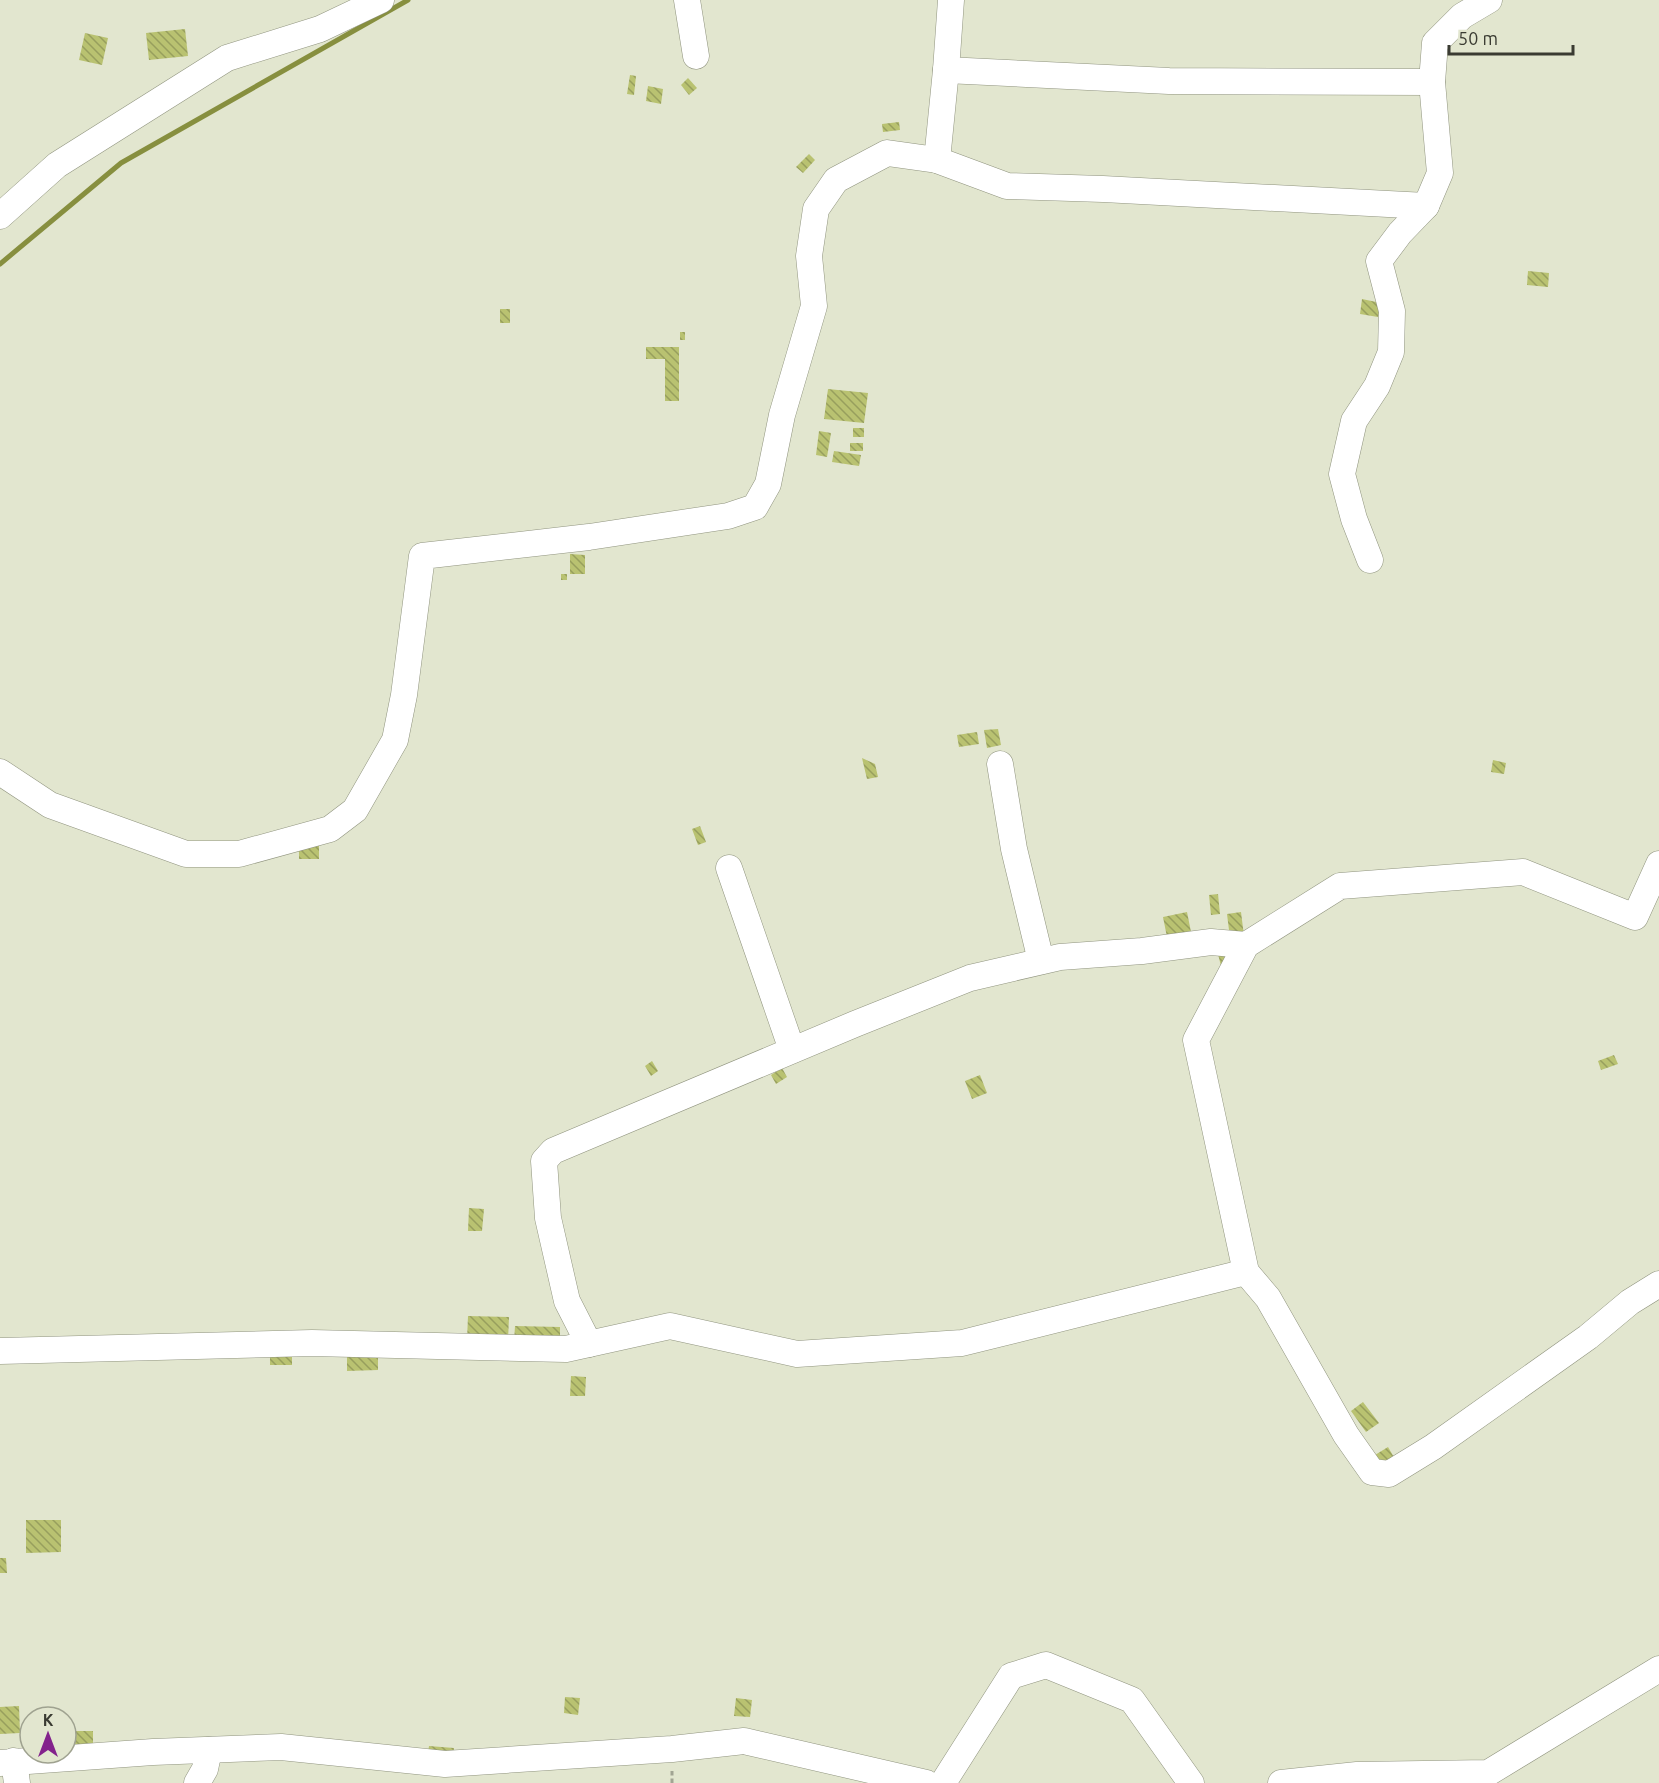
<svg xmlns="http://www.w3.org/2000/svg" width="1659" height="1783" font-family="Ubuntu,sans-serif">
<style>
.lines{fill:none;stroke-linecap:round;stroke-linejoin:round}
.stream{stroke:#878f3f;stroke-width:5}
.building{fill:url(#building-back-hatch)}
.minor-casing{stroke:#90947f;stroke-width:27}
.path{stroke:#a1a493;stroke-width:3;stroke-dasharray:4.5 3;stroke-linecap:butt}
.minor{stroke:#fff;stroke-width:26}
</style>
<defs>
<pattern id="building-back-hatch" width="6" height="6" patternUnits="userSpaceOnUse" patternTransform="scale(1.5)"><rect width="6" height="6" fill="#b9c271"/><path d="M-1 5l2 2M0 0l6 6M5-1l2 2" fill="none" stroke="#979f5d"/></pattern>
</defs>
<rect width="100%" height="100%" fill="#e2e6cf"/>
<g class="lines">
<path class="stream" d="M0,264L121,163L408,0"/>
</g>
<g class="building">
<path d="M185,29L188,56L149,60L146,33Z"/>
<path d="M85,33L108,38L102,65L79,60Z"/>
<path d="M630,75L636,76L634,95L627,94Z"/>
<path d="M688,78L697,88L689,95L681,85Z"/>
<path d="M648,86L663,89L661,104L646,101Z"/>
<path d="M899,122L900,130L883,132L882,124Z"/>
<path d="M809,154L815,160L803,173L796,167Z"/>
<path d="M1528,271L1549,273L1548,287L1527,285Z"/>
<path d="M1362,299L1381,303L1378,317L1360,314Z"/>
<rect x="500" y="309" width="10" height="14"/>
<rect x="680" y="332" width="5" height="8"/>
<path d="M646,347H679V401H665V359H646Z"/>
<path d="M828,389L868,393L864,423L824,419Z"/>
<rect x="853" y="428" width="11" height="9"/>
<path d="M819,431L831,433L827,457L816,455Z"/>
<rect x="850" y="443" width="13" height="8"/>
<path d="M834,451L861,455L859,466L832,462Z"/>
<path d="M570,554L585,555V574H570Z"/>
<rect x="561" y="574" width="6" height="6"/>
<path d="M998,729L1001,745L987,748L984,730Z"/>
<path d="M977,732L979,744L959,747L957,735Z"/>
<path d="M862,758L875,764L878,777L867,779Z"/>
<path d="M1493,760L1506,763L1504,774L1491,772Z"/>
<path d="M700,826L706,842L698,845L692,829Z"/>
<rect x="299" y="844" width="20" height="15"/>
<path d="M1218,894L1220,914L1211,915L1209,895Z"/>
<path d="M1187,912L1191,932L1167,937L1163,917Z"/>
<path d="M1241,912L1244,936L1230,938L1227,914Z"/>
<path d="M1230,951L1221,966L1218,954Z"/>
<path d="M1614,1055L1618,1064L1601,1070L1598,1061Z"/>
<path d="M652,1061L658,1071L651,1076L645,1066Z"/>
<path d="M782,1068L787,1077L776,1084L771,1075Z"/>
<path d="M980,1075L987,1093L972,1099L965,1081Z"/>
<path d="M469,1208L484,1209L482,1231H468Z"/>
<path d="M468,1316L509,1317L508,1341L467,1340Z"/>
<path d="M515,1326L560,1327V1343L514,1342Z"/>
<rect x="270" y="1350" width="22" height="15"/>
<path d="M378,1352V1370L347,1371V1353Z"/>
<path d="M571,1376L586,1377L585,1396H570Z"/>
<path d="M1363,1402L1379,1423L1366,1432L1351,1411Z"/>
<path d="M1388,1447L1395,1459L1382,1467L1375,1455Z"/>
<path d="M26,1520H61V1552L26,1553Z"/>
<path d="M0,1558H6L7,1573H0Z"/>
<path d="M565,1697L580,1698L578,1715L564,1713Z"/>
<path d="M736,1698L752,1700L750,1717L734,1716Z"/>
<path d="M19,1706L20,1733L0,1734V1707Z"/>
<rect x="66" y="1731" width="27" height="18"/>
<path d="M429,1746L454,1748L453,1756L428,1753Z"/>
</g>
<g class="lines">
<defs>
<g id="minor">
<path d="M687,0L696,56"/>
<path d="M946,70L1169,81L1432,82"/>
<path d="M937,160L946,70L951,0"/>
<path d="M0,216L57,165L227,58L320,29L381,0"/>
<path d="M1370,560L1354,519L1342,474L1354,421L1377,386L1391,352L1392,311L1379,261L1400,233L1426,206"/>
<path d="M1000,764L1014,849L1041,961"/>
<path d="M0,772L50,805L186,854H239L330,829L355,810L395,740L404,695L422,556L589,537L728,516L755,507L768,484L782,415L814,306L809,256L816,209L836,180L887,153L937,160L1007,186L1103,189L1426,206L1440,173L1432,82L1435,43L1462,16L1489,0"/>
<path d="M1659,864L1635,917L1523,872L1340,886L1246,945L1196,1040L1246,1272L1268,1298L1346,1435L1372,1472L1389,1474L1433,1447L1588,1337L1630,1302L1659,1284"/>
<path d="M729,868L792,1050"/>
<path d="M589,1344L567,1301L548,1218L544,1161L553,1151L855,1024L970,978L1060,957L1142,951L1211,942L1246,945"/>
<path d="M0,1351L312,1343L566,1349L670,1326L797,1354L962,1343L1246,1272"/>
<path d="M14,1761L17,1783"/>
<path d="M0,1763L153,1752L281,1747L445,1764L672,1749L744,1741L926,1783"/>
<path d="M197,1783L205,1769L209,1750"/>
<path d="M943,1783L1011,1676L1046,1665L1132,1700L1191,1783"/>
<path d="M1281,1783L1357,1775L1488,1773L1659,1669"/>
</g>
</defs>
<use href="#minor" class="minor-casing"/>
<path class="path" d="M672,1783V1770"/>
<use href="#minor" class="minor"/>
</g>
<g transform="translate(48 1735)"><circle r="28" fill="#e2e6cf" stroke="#9fa290" stroke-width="1.5"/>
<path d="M0-4.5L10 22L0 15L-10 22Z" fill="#83228c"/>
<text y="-9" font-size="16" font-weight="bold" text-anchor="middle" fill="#3a3b32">K</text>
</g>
<path d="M1449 45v9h124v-9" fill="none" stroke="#3a3b32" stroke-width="3"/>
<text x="1458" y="45" font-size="18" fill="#3a3b32" stroke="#e2e6cf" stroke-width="4.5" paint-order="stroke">50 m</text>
</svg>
